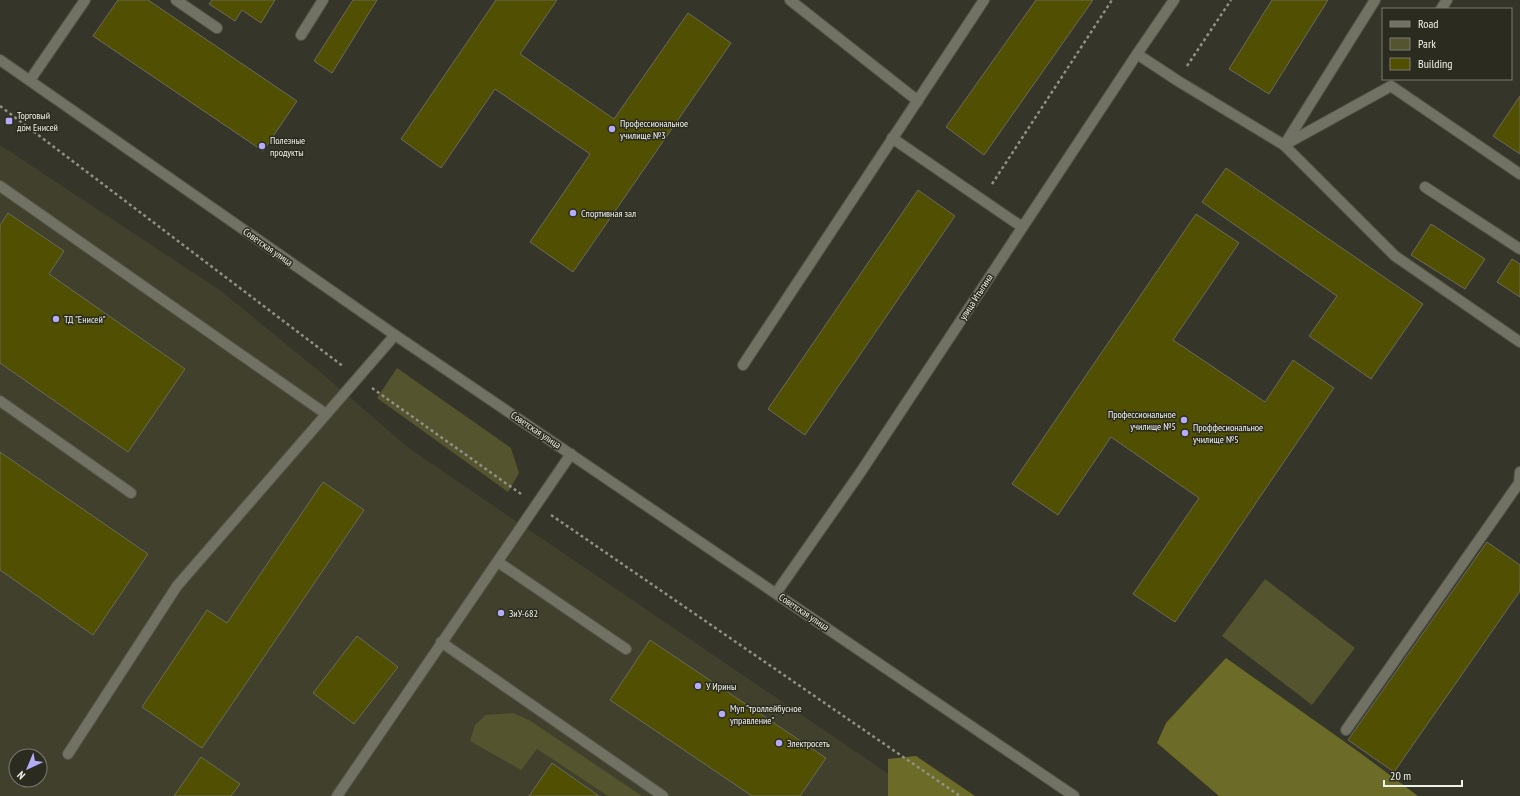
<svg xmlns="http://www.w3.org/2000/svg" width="1520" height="796" font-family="'PT Sans Narrow',sans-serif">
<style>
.built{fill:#40402d;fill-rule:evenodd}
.green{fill:#54542f}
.forest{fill:#6c6b28}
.building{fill:#504f02;stroke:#6a6b5c}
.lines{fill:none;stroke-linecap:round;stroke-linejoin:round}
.minor-casing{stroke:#545449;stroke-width:12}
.path{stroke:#909187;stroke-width:2.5;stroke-dasharray:3 3;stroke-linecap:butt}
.minor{stroke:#717263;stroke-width:10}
.poi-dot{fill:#b4acf9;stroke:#2b2c1f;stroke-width:1.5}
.labels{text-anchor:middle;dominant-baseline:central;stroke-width:3;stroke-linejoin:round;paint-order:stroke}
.poi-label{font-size:10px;fill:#f0f1e9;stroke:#2b2c1f;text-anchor:start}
.street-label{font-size:10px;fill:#f0f1e9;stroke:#2b2c1f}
</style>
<rect width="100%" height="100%" fill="#353629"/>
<path class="built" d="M0,145L221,291L319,371L410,449L921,796H0ZM16,756H40V780H16Z"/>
<g class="green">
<path d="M397,368L511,448L519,473L508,492L377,398Z"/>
<path d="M1265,579L1355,648L1312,705L1222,636Z"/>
<path d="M513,713L529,720L642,796H608L537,749L521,770L470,741L475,725L486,715Z"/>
</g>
<g class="forest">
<path d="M1226,658L1359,752L1418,796H1219L1157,743L1166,723Z"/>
<path d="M916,756L975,796H888V759Z"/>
</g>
<g class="building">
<path d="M118,0H148L297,101L263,151L93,36Z"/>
<path d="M212,0H275L261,23L242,10L235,21L209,4Z"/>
<path d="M353,0H377L332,73L314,61Z"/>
<path d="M496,0H557L520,54L614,119L688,13L731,43L573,272L530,242L590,154L495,89L441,168L401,139Z"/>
<path d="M1036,0H1093L984,155L946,127Z"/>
<path d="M1272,0H1328L1269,94L1229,69Z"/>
<path d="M1520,96V154L1493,136Z"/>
<path d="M1226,168L1423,304L1371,379L1309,336L1337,296L1202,202Z"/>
<path d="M918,190L955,216L805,435L768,409Z"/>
<path d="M8,213L64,251L49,274L185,369L128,452L0,363V225Z"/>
<path d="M1196,214L1239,243L1173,340L1265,402L1293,360L1334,388L1175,622L1133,594L1199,498L1111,437L1058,515L1012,484Z"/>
<path d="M1431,224L1485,259L1465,289L1411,255Z"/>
<path d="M1512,259L1520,264V297L1497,282Z"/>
<path d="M0,452L148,554L93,635L0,570Z"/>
<path d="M323,482L364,510L202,748L142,707L207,610L227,623Z"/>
<path d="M1487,542L1520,565V591L1394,772L1348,740Z"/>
<path d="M357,636L398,667L354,724L313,693Z"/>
<path d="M650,640L826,758L800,796H752L610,700Z"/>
<path d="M201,757L240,784L231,796H174Z"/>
<path d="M552,763L599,796H529Z"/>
</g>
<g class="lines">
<defs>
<g id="minor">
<path d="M176,0L217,28"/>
<path d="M790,0L918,101"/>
<path d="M1441,9L1447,0"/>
<path d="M301,35L323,0"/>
<path d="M1137,54L1178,81L1284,145L1395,256L1520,342"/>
<path d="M0,60L395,335L1074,796"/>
<path d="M30,80L85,0"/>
<path d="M892,138L1022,227"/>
<path d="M1285,144L1375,0"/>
<path d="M1284,145L1391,86L1520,174"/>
<path d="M0,186L326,414"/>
<path d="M1425,187L1520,249"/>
<path d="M743,365L984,0"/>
<path d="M0,401L131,493"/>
<path d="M498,562L626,649"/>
<path d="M776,593L860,473L1137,54L1174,0"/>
<path d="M441,642L663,796"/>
<path d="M1346,730L1519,483L1520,472"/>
<path d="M68,754L177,586L395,335"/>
<path d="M337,796L571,454"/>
</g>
</defs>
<use href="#minor" class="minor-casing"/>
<g class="path">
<path d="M1187,66L1231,0"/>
<path d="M0,106L344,367"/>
<path d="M992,184L1112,0"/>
<path d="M372,388L521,494"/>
<path d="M551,515L960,796"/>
</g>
<use href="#minor" class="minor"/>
</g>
<g class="poi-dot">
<rect x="5" y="117" width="8" height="8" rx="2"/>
<circle cx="612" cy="129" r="4"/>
<circle cx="262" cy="146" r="4"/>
<circle cx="573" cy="213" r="4"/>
<circle cx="56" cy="319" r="4"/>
<circle cx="1184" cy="420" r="4"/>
<circle cx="1185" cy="433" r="4"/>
<circle cx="501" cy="613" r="4"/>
<circle cx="698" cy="686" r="4"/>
<circle cx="722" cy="714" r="4"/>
<circle cx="779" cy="743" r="4"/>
</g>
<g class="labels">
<g class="poi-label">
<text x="17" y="115">Торговый<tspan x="17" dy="12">дом Енисей</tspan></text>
<text x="620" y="123">Профессиональное<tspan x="620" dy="12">училище №3</tspan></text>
<text x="270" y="140">Полезные<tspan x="270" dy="12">продукты</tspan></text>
<text x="581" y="213">Спортивная зал</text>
<text x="64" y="319">ТД "Енисей"</text>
<text x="1176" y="414" text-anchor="end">Профессиональное<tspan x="1176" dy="12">училище №5</tspan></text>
<text x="1193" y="427">Проффесиональное<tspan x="1193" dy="12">училище №5</tspan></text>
<text x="509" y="613">ЗиУ-682</text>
<text x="706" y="686">У Ирины</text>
<text x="730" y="708">Муп "троллейбусное<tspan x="730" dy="12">управление"</tspan></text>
<text x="787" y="743">Электросеть</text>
</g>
<g class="street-label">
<text transform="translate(268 247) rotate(35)">Советская улица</text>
<text transform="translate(976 297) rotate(-57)">улица Итыгина</text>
<text transform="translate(536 430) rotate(34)">Советская улица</text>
<text transform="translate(804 612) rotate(34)">Советская улица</text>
</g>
</g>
<rect x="1382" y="8" width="130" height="72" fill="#2b2c1f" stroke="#7a7b70"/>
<rect x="1390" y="21" width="20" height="6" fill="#717263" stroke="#7a7b70"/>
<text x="1418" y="28" font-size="12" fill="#f0f1e9">Road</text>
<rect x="1390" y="38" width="20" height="12" fill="#54542f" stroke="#7a7b70"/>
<text x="1418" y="48" font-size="12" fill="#f0f1e9">Park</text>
<rect x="1390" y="58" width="20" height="12" fill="#504f02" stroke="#7a7b70"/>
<text x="1418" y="68" font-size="12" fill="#f0f1e9">Building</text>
<g transform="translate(28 768) rotate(224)"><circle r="19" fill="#2b2c1f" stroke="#7a7b70"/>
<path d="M0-3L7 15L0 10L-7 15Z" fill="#b4acf9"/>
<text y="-6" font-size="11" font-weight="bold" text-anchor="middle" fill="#f0f1e9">N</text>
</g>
<path d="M1384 780v6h78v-6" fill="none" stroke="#f0f1e9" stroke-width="2"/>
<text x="1390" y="780" font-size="12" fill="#f0f1e9" stroke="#2b2c1f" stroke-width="3" paint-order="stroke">20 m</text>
</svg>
